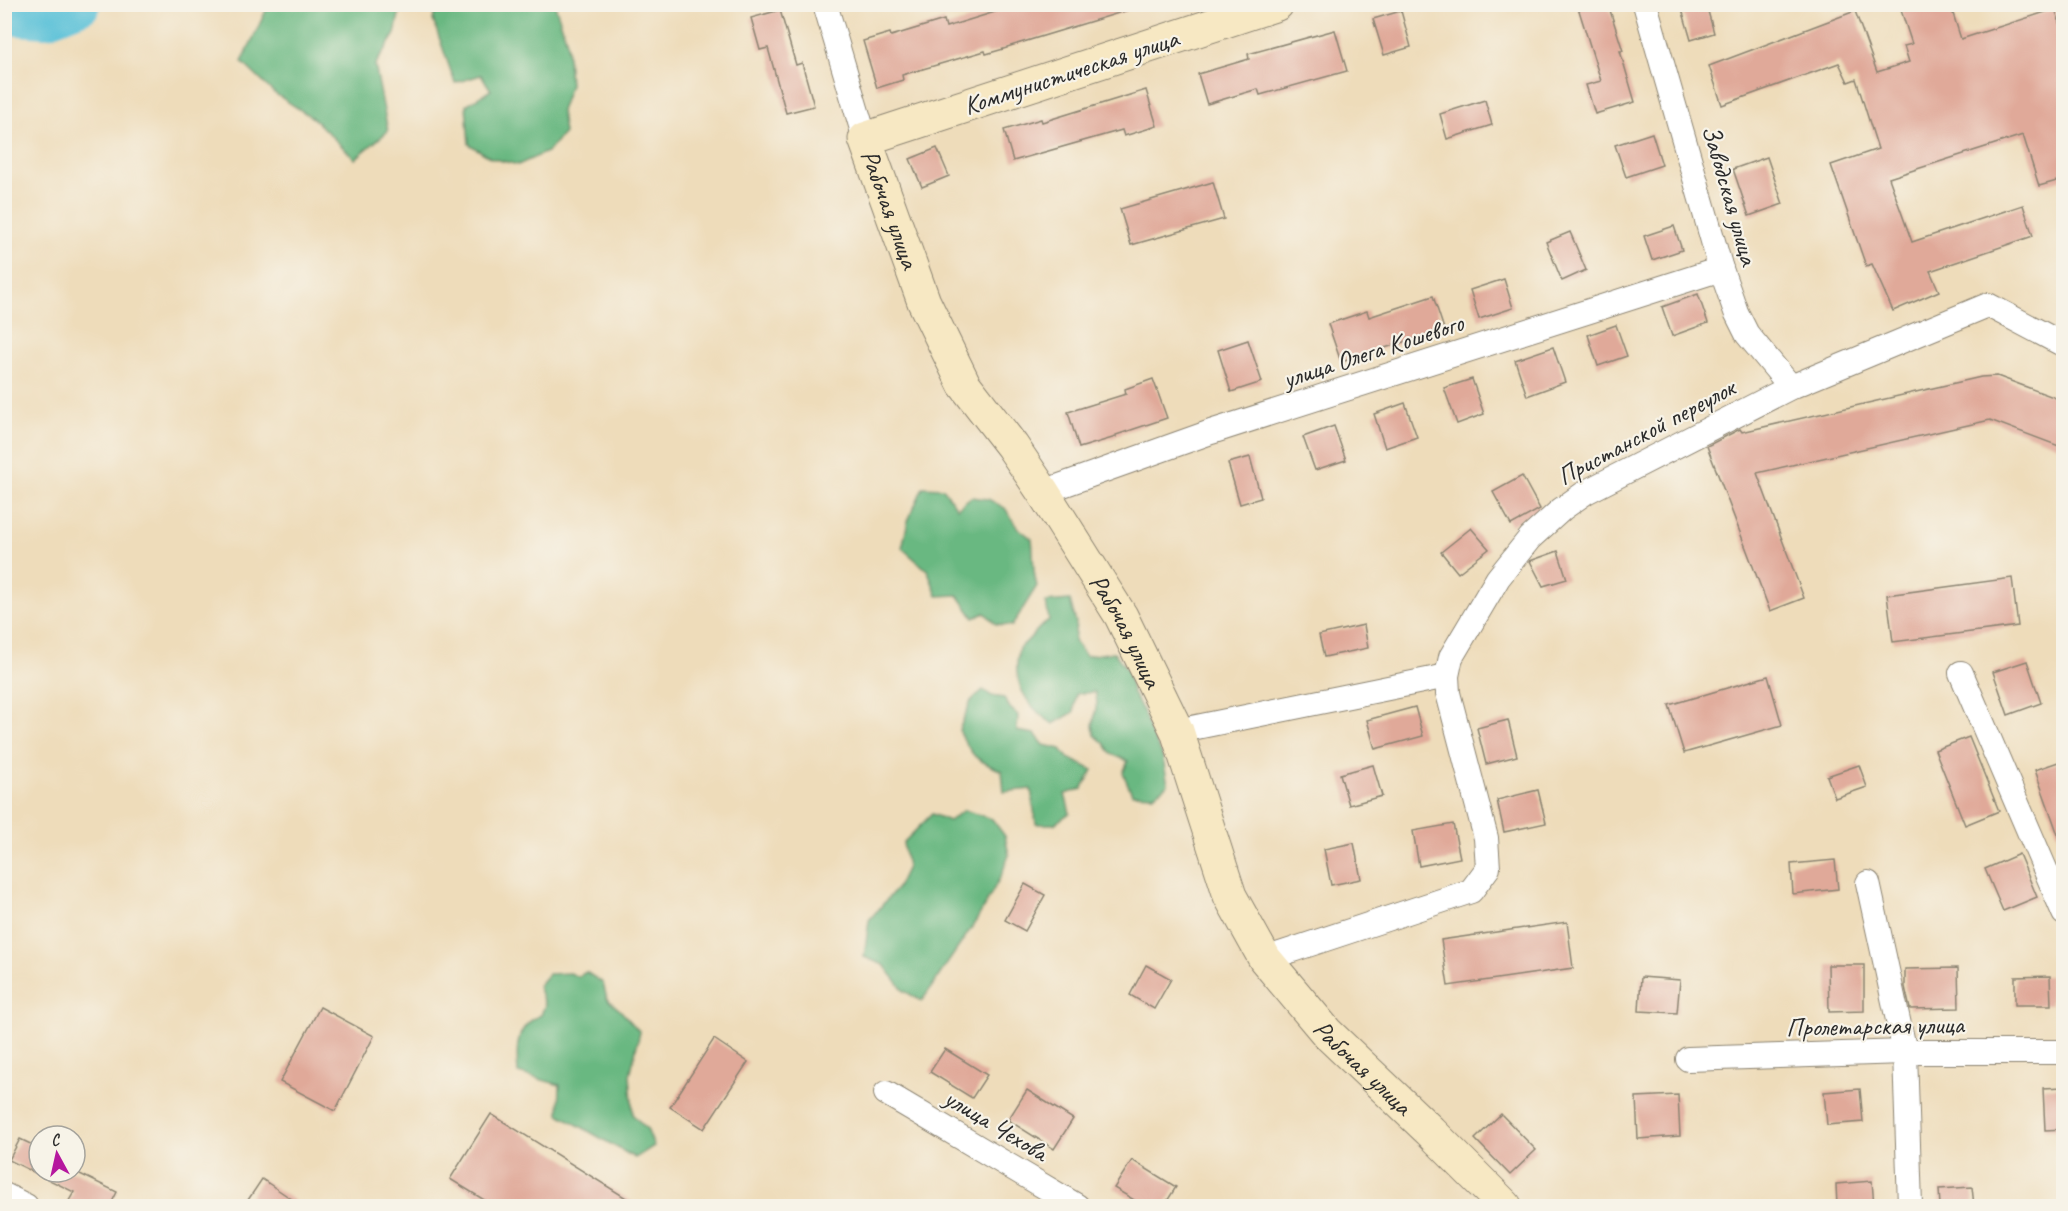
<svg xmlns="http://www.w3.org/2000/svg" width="2068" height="1211" font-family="Caveat,sans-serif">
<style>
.forest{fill:#69b881;stroke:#4a7256;stroke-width:1.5}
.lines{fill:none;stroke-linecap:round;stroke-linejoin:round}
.river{stroke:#5ac1d8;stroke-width:40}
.building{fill:#e0a999}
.street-casing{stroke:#8c8472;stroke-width:26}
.secondary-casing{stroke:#8c8472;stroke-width:35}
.street{stroke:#fff;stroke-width:24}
.secondary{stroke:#f7e8c3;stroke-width:33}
.labels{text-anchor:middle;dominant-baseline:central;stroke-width:4.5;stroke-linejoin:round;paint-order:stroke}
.street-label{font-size:26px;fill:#2b2b2b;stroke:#f7f3e8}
</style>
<rect width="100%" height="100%" fill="#f7f3e8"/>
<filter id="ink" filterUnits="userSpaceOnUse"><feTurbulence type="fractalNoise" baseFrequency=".0167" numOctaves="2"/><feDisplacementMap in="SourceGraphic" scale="12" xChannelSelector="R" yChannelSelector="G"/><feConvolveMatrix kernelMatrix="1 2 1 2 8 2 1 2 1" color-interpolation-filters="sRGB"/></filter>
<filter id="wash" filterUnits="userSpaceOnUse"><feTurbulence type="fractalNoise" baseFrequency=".008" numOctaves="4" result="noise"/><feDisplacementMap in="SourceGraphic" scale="24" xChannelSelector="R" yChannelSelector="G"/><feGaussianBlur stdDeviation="1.35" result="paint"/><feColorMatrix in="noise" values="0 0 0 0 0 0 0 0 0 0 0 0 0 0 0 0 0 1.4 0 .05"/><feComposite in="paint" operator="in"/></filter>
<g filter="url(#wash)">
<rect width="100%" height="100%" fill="#eedcba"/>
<g class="forest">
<path d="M269,4L401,5L395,34L375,65L388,131L355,159L313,118L274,93L242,62Z"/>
<path d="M437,5H555L567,42L570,85L561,111L564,133L547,152L518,165L491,158L469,144L466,105L491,90L481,75L455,83L433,20Z"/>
<path d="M923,487L943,488L957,508L971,497L988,499L1005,508L1017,527L1032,539C1034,555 1032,570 1037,586L1012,626L996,624L985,613L974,618L958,595L937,596L928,571L902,548L908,521Z"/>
<path d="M1070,600L1076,623L1074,641L1086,656L1114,652L1128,671L1132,692L1143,711L1151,734L1162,754L1168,784L1154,795L1132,794L1123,773L1128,761L1111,754L1105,744L1095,735L1093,726L1097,702L1095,692L1076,694L1074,712L1053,724C1035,712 1019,695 1017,672C1016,664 1018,655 1019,648C1031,640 1037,627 1049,620L1046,602Z"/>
<path d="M983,690L992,696L1004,698L1010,708L1018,715L1017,731L1035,734L1044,745L1061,749L1068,758L1093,770L1082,789L1065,794L1070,813L1054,824H1036L1031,789L1004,792L1002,771C974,759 972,757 959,730L971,701Z"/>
<path d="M964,810L992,819L1005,836L1009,855L1001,876L976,921L922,1001L904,991L884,965L864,957L869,920L897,888L907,867L903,843L932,814L949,821Z"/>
<path d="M586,972L603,983L607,999L620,1010L640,1032L630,1075L633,1115L647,1129L654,1146L635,1158L559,1114L560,1085L518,1073C516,1048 515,1026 541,1015L545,1005L538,986L548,974L570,973L578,977Z"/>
</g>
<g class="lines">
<path class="river" d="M4,15L46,18L81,4"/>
</g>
<g id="blocks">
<g class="building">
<path d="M1021,4H1132V9L1007,47V48L986,54L985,51L902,75L903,80L877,88L863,41L890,33L891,36L944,20L946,27Z"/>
<path d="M1577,4H1608L1623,51H1620L1635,102L1595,114L1586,85L1601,81Z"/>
<path d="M1698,4H1706L1714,33L1691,40L1682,9Z"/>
<path d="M1899,4H1950L1961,39L2055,9L2064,34V179L2039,186L2023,135L1889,178L1912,242L2023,205L2033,236L1930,271L1939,291L1893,311L1872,264L1866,266L1831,165L1878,149L1856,79L1848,82L1839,63L1722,105L1709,66L1855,11L1877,72L1909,62L1904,46L1912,44Z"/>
<path d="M780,10L796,65L802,63L814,106L786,113L768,48L760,50L751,18Z"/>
<path d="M1401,11L1411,47L1384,55L1373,19Z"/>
<path d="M1335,30L1347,71L1260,95L1258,89L1207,104L1198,74L1249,59L1248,54Z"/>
<path d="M1146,90L1157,126L1124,136L1122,130L1013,161L1004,130L1041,119L1042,122Z"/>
<path d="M1485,100L1492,125L1447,139L1440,114Z"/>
<path d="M1652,133L1662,165L1626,177L1615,145Z"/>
<path d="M937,148L949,176L922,187L910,159Z"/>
<path d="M1767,157L1783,204L1749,216L1733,169Z"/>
<path d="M1213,182L1224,219L1131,245L1120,209Z"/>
<path d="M1674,226L1682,250L1652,260L1644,236Z"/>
<path d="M1570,232L1586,270L1562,281L1546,242Z"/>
<path d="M1504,279L1513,308L1479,319L1470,290Z"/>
<path d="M1698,294L1708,323L1672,336L1662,307Z"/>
<path d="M1433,296L1444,329L1341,362L1328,324L1367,311L1369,317Z"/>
<path d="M1616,325L1627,356L1598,366L1588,335Z"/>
<path d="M1248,340L1262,382L1231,392L1218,350Z"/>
<path d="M1553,347L1565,382L1527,396L1515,360Z"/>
<path d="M1997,376L2064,401V448L1990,420L1757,473L1804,598L1770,611L1707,446L1740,429L1742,432L1981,377Z"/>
<path d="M1153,379L1167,418L1116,435V437L1079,448L1068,412L1126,394L1125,389Z"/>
<path d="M1472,379L1484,414L1457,424L1444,388Z"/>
<path d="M1405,403L1417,437L1385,448L1374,414Z"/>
<path d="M1334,426L1346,460L1315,470L1303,437Z"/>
<path d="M1250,457L1261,498L1240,504L1228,463Z"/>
<path d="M1522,476L1540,509L1511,525L1493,492Z"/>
<path d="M1471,528L1489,549L1458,573L1441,552Z"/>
<path d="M1558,551L1567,579L1543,586L1530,561Z"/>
<path d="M2012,578L2018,626L1893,642L1887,595Z"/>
<path d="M1364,625L1368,648L1324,657L1319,635Z"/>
<path d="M2027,661L2041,703L2008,715L1993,672Z"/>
<path d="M1768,676L1782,725L1684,753L1669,705Z"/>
<path d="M1415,707L1423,736L1375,749L1367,720Z"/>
<path d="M1508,720L1517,756L1486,764L1477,728Z"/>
<path d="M1969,737L1999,811L1965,825L1935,750Z"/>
<path d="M2064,760V842L2061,843L2035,770Z"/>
<path d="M1373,765L1382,796L1349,805L1340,774Z"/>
<path d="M1859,765L1867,787L1835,798L1827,776Z"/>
<path d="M1538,790L1546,823L1504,832L1497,800Z"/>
<path d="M1453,824L1460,858L1419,866L1413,831Z"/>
<path d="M1354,843L1361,879L1331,885L1324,849Z"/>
<path d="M2019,854L2037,897L2003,911L1985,869Z"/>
<path d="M1835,860L1838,889L1793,894L1791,864Z"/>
<path d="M1025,884L1045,895L1025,931L1005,920Z"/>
<path d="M1567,922L1573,968L1448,986L1441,940Z"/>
<path d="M1146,965L1171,979L1154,1009L1130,995Z"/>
<path d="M1828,965H1864V1011L1829,1012Z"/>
<path d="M1958,968L1959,1008L1910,1009L1905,987V969Z"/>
<path d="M2050,976L2051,1005H2015V977Z"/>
<path d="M1641,977L1680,980L1677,1013L1639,1011Z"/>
<path d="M320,1007L374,1036L335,1111L280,1082Z"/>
<path d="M714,1039L748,1062L704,1129L670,1107Z"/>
<path d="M945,1049L987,1075L972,1098L930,1072Z"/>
<path d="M2064,1087V1129L2045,1130L2043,1088Z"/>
<path d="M1860,1089L1863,1122L1827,1125L1824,1092Z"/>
<path d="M1027,1090L1073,1119L1054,1149L1008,1120Z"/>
<path d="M1678,1095L1680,1136L1638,1139L1636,1097Z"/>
<path d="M491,1114L639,1206H494L450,1179Z"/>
<path d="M1501,1114L1536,1150L1510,1175L1475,1139Z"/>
<path d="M20,1139L39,1148V1172H76L117,1192L110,1206H66L74,1192L9,1160Z"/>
<path d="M1132,1160L1176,1187L1164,1206H1144L1114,1188Z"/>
<path d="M262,1179L302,1206H244Z"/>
<path d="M1872,1181L1874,1206H1837L1836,1184Z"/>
<path d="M1972,1187L1974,1206H1940L1939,1189Z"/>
</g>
</g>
</g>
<g filter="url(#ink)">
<use href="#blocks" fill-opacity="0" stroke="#8c8472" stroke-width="1.5"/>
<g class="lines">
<defs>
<g id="street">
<path d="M825,4L865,139"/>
<path d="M1645,4L1721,269L1736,312L1747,334L1791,387"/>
<path d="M1043,492L1211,432L1721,269"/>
<path d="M1961,673L2064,913"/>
<path d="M1177,731L1447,676"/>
<path d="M1868,883L1905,1052L1910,1206"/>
<path d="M1265,959L1471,891L1488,868L1486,838L1448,693L1447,676L1451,657L1498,578L1530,538L1562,509L1586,492L1791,387L1988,305L2064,345"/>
<path d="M1688,1059L1905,1052H2064"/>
<path d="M886,1093L1077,1206"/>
<path d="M4,1195L26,1206"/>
</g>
<g id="secondary">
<path id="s1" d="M1277,4L865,139L924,302L964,384L1012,446L1043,492L1121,616L1177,731L1230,896L1265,959L1327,1033L1430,1131L1505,1206"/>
</g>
</defs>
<use href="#street" class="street-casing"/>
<use href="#secondary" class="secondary-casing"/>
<use href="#street" class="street"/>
<use href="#secondary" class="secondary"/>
</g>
</g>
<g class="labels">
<g class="street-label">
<text transform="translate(1071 72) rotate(-18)">Коммунистическая улица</text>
<text transform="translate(1730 195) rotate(74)">Заводская улица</text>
<text stroke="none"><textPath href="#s1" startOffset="508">Рабочая улица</textPath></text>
<text transform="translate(1373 351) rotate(-18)">улица Олега Кошевого</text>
<text transform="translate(1646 432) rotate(-28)">Пристанской переулок</text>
<text stroke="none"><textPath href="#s1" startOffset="994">Рабочая улица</textPath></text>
<text transform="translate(1875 1026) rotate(-1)">Пролетарская улица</text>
<text stroke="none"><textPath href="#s1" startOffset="1498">Рабочая улица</textPath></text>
<text transform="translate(996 1125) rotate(31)">улица Чехова</text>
</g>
</g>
<rect width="2068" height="1211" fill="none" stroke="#f7f3e8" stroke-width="24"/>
<g transform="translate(57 1154) rotate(352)"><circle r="28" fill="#f7f3e8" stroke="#a5a39c" stroke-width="1.5"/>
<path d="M0-4.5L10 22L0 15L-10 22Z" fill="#b5179e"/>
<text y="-9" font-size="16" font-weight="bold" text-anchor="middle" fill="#2b2b2b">С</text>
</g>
</svg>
